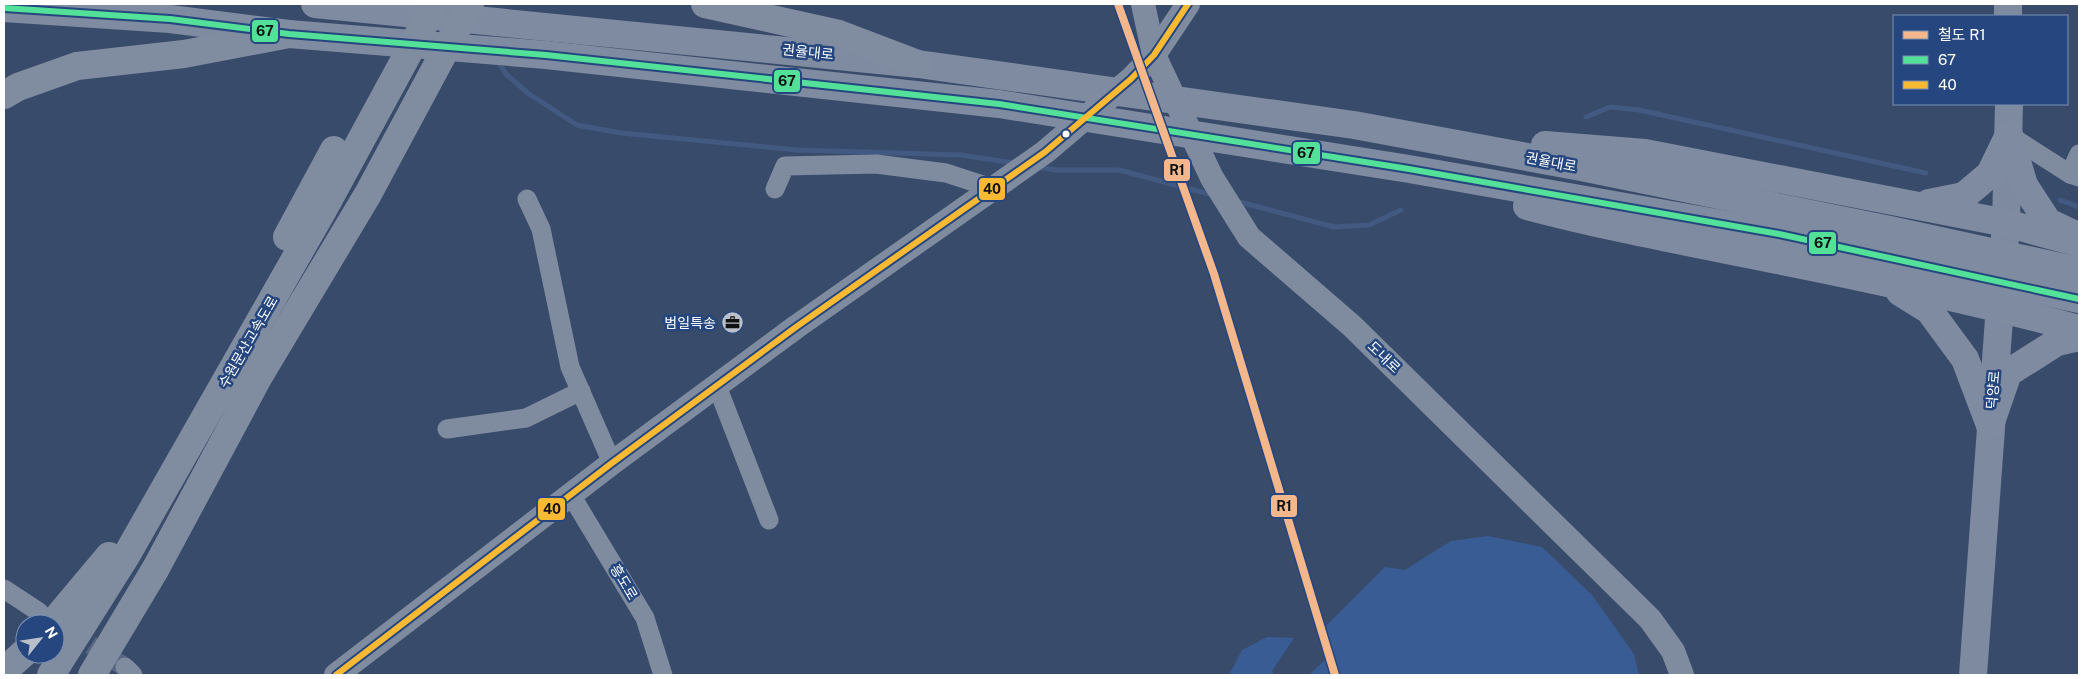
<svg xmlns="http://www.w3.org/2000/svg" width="2083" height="679" font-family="'Public Sans','Noto Sans KR',sans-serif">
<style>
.green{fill:#395c94}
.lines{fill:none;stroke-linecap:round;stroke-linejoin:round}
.stream{stroke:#425a81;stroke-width:5}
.minor-tunnel{stroke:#576680;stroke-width:19;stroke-dasharray:19 9;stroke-linecap:butt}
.minor{stroke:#7f8ca0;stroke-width:19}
.tertiary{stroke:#7f8ca0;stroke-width:24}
.primary{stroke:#7d8a9f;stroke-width:28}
.trunk{stroke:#7e8ba0;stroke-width:28}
.motorway{stroke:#808ca0;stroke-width:28}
.bus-1-casing{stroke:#25467e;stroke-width:10}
.bus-2-casing{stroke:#25467e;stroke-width:10}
.bus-1{stroke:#53e098;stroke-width:6}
.bus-2{stroke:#fab933;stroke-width:6}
.rail-1-casing{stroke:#25467e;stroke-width:11}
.rail-1{stroke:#f3b78b;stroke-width:8}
.bus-dot{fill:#fff;stroke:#25467e;stroke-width:2}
.labels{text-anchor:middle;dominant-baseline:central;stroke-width:5;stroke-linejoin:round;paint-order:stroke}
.street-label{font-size:14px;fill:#fff;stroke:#25467e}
.poi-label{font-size:14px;fill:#fff;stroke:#25467e;text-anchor:end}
.line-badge{stroke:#25467e;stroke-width:2}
.pale-badge-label{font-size:14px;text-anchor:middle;font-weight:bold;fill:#111}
</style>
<rect width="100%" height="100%" fill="#394b6a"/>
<g class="green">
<path d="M1488,536L1542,547L1592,595L1634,654L1639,675H1309L1328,657L1317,635L1385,567L1405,570L1451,541Z"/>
<path d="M1267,637L1294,638L1272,671L1275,675H1229L1242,650Z"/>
</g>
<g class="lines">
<g class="stream">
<path d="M497,60L506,74L529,94L577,125L621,133L797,150L961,155L1014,163"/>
<path d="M1586,117L1610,107L1639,110L1926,173"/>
<path d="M1038,167L1056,170H1119L1213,195"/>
<path d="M2060,200L2079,207"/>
<path d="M1236,201L1334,227L1369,225L1401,210"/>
</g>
<path class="minor-tunnel" d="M67,630L125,667"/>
<g class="minor">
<path d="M2009,135L2070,174L2079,177"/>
<path d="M2070,174L2079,154"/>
<path d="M775,189L785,166L876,164L946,173L992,188"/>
<path d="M527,199L541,229L570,367L612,463"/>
<path d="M717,386L769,520"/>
<path d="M447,429L526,418L581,391"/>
<path d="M571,495L645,618L663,675"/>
<path d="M4,589L39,612"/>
<path d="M125,667L133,675"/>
</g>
<g class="tertiary">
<path d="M1143,4L1154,55L1212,178L1249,237L1352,326L1650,619L1673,651L1682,675"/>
<path d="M336,675L612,463L796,327L1045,152L1131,79L1154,55L1188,4"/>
</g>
<g class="primary">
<path d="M2008,4V16"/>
<path d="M1973,675L2006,223L2009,104"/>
</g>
<g class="trunk">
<path d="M315,4L918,64L1354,125L1581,167L1890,230L2079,271"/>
<path d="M4,8L170,19L289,34L546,55L999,104L1409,169L1779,234L2079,299"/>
<path d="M2009,135L2024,185L2048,222L2071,233"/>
<path d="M1545,145L1645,153L2006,223L2079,243"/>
<path d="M1929,203L1964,196L1990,174L2009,135"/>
<path d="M1527,206C1618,230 1710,246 1802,265C1895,284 1988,304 2079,329"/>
<path d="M1900,292L1929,310L1965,359L1990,425"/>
<path d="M1990,425L2008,373L2057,342L2079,337"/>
</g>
<g class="motorway">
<path d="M705,4L839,34L918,64"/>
<path d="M4,95L18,87L77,66L184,54L289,34"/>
<path d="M287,237L334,150"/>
<path d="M52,624L109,556"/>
<path d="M4,671L25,652"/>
<path d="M51,675L126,556L323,210L435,4"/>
<path d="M92,675L156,568L259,376L368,194L470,4"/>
</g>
<defs>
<path id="bus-1" d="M4,8L170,19L289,34L546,55L999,104L1409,169L1779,234L2079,299"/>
<path id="bus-2" d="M336,675L612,463L796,327L1045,152L1131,79L1154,55L1188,4"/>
</defs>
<use href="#bus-1" class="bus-1-casing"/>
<use href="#bus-2" class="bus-2-casing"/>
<use href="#bus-1" class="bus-1"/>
<use href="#bus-2" class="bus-2"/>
<defs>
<path id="rail-1" d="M1118,4L1214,274L1335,675"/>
</defs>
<use href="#rail-1" class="rail-1-casing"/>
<use href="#rail-1" class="rail-1"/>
</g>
<defs>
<symbol id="office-disc" viewBox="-11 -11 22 22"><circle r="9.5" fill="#bac0cb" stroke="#25467e"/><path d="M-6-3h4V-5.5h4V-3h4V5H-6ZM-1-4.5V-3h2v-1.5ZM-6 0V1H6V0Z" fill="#111"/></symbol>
</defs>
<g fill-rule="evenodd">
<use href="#office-disc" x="720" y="310" width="25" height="25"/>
</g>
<circle class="bus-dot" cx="1066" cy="134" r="4.5"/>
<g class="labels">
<g class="street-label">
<text transform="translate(808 52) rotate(6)">권율대로</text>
<text transform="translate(1551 162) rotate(11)">권율대로</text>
<text transform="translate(248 342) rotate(-60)">수원문산고속도로</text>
<text transform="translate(1384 357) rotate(44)">도내로</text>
<text transform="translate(1993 390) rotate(-85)">덕양로</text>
<text transform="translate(624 582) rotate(59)">흥도로</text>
</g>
<g class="poi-label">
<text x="716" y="323">범일특송</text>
</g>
</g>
<g class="line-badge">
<rect x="251" y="19" width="28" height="24" rx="5" fill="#53e098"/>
<rect x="773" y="69" width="28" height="24" rx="5" fill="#53e098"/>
<rect x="1292" y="141" width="29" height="24" rx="5" fill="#53e098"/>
<rect x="1163" y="158" width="28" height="24" rx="5" fill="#f3b78b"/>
<rect x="978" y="177" width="28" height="24" rx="5" fill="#fab933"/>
<rect x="1808" y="231" width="29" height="24" rx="5" fill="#53e098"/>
<rect x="1270" y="494" width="28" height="24" rx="5" fill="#f3b78b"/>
<rect x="537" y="497" width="29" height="24" rx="5" fill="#fab933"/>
</g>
<g class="pale-badge-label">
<text x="265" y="36">67</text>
<text x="787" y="86">67</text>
<text x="1306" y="158">67</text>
<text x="1177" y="175">R1</text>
<text x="992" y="194">40</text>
<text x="1823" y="248">67</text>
<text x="1284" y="511">R1</text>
<text x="552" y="514">40</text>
</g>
<rect width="2083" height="679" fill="none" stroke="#ffffff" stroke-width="10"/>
<rect x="1893" y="15" width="175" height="90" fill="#25467e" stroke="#7c90b2"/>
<rect x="1903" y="31" width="25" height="8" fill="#f3b78b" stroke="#7c90b2"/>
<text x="1938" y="40" font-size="15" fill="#ffffff">철도 R1</text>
<rect x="1903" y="56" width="25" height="8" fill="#53e098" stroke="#7c90b2"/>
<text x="1938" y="65" font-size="15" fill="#ffffff">67</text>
<rect x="1903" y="81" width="25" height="8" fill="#fab933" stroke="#7c90b2"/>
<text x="1938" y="90" font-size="15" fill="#ffffff">40</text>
<g transform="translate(40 639) rotate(60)"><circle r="24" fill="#25467e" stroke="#7c90b2"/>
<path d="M0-4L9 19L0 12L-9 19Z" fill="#bac0cb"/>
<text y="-8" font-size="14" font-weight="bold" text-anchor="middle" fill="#ffffff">N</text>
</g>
</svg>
